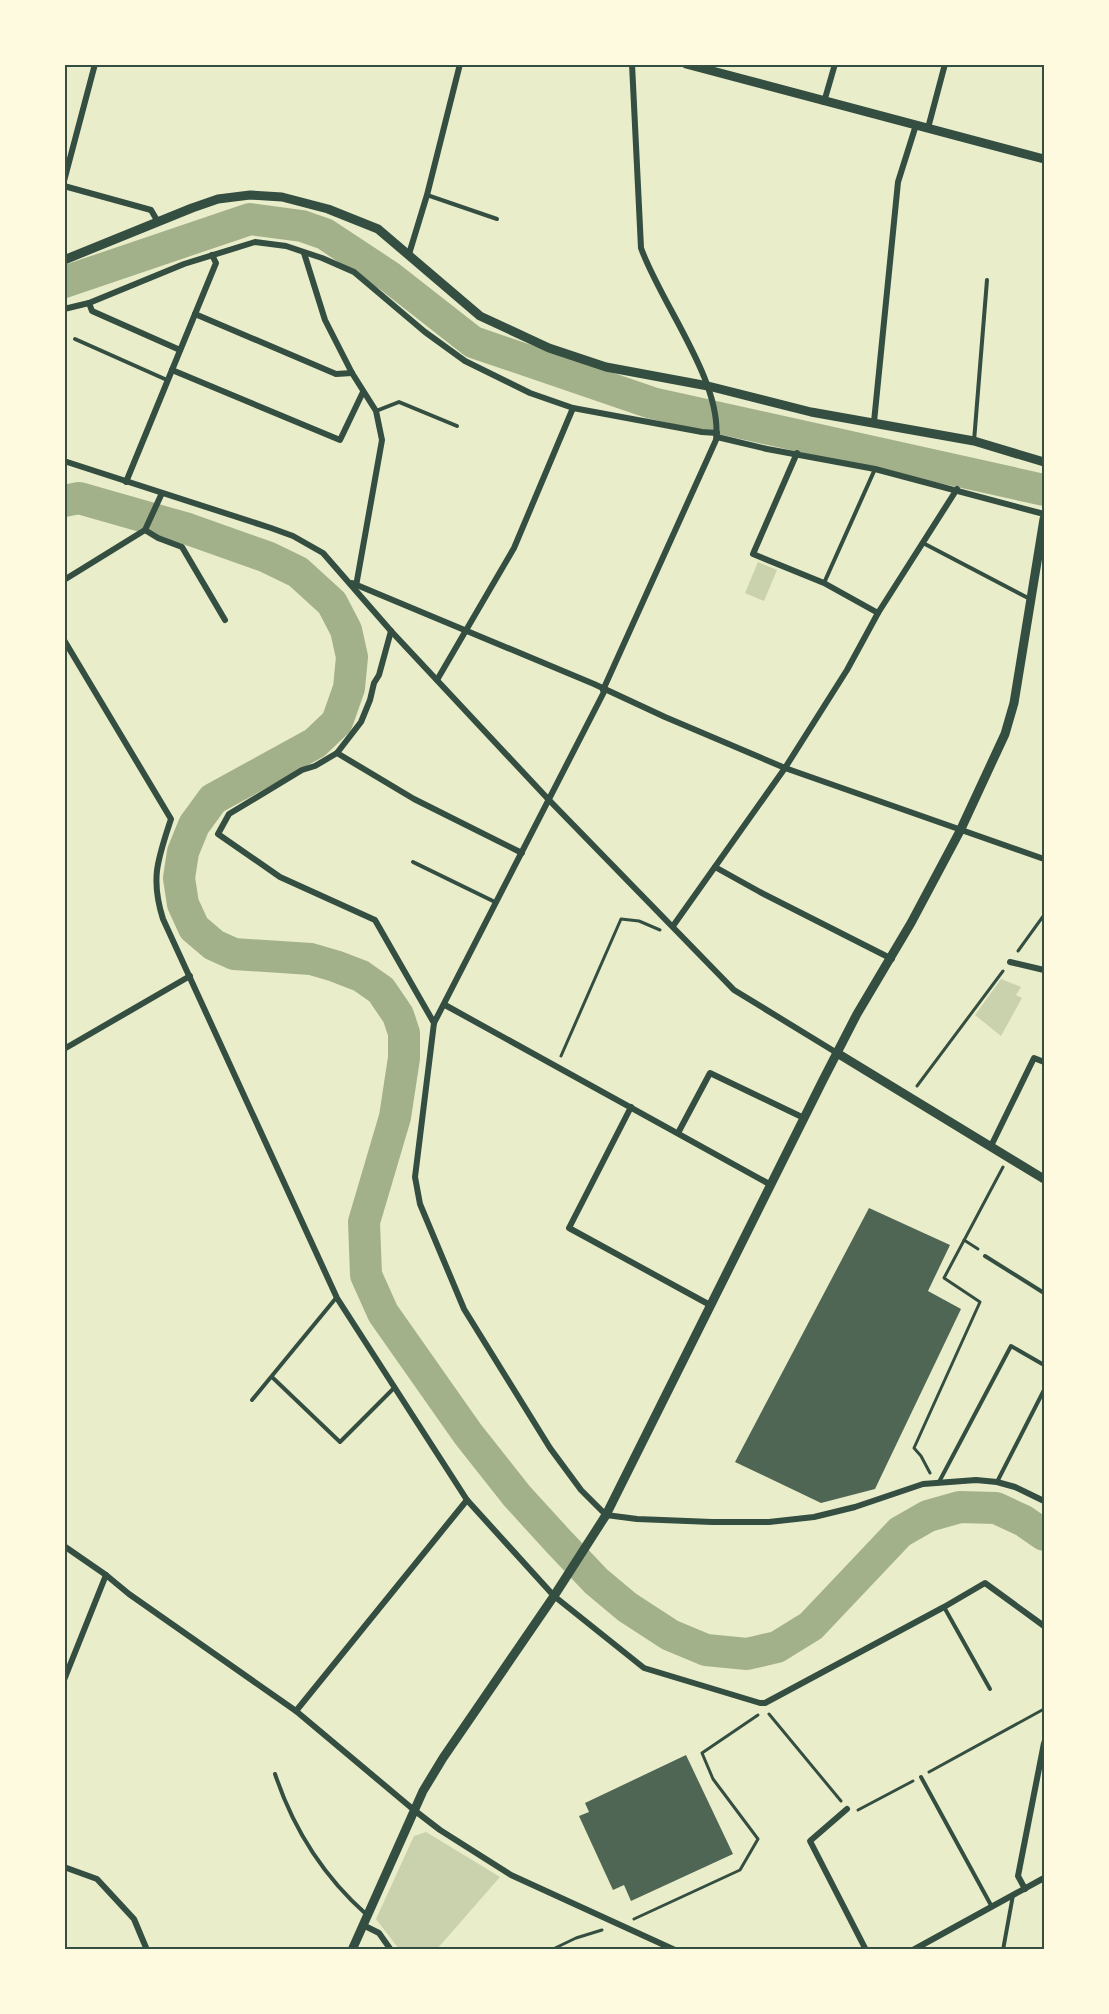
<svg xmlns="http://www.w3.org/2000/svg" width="1109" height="2014" font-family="Quicksand,sans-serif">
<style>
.green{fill:#cad2ad}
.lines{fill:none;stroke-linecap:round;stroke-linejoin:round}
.river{stroke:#a3b18a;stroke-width:32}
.building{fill:#4f6655}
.path{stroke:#344e41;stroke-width:3}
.service{stroke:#344e41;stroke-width:4}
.minor{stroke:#344e41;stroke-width:6}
.tertiary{stroke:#344e41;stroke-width:9}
.neatline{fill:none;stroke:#344e41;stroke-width:2}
</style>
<rect width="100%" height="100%" fill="#e9edc9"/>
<g class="green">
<path d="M758,562L777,570L764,601L745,593Z"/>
<path d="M1001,979L1021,987L1016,995L1022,998L1001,1036L975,1015Z"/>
<path d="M426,1832L500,1877L437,1949H399L376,1919L414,1836Z"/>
</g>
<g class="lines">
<g class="river">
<path d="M64,282L250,219L302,226L325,234L390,277L473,342L652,403L1044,490"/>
<path d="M64,501L79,498L188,529L267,557L298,572L332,603L346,630L352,657L349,688L337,722L315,743L213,799L194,825L183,852L179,878L183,904L194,928L214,945L234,954L311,959L335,966L361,976L381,990L398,1015L404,1033V1058L395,1117L364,1222L366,1275L383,1313L468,1434L517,1496L559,1542L596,1581L627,1607L670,1635L706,1650L747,1654L777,1647L811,1626L900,1532L928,1516L960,1507L996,1508L1024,1521L1044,1535"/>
</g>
</g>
<g class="building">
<path d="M869,1208L950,1245L928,1291L961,1309L875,1489L821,1503L735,1462Z"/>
<path d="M686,1755L733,1854L631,1901L624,1885L613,1890L579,1816L589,1812L585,1803Z"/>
</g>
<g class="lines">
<g class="path">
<path d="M1018,951L1044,915"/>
<path d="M561,1056L621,919L639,921L660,930"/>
<path d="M917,1086L1003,971"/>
<path d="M964,1240L978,1249"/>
<path d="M930,1473L921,1456L914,1448L980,1302L944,1278L1003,1167"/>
<path d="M769,1714L841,1801"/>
<path d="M929,1772L1044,1709"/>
<path d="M858,1810L913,1781"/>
<path d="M634,1919L740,1870L758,1839L713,1779L702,1753L758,1715"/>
<path d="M551,1950L576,1938L602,1930"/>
</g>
<g class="service">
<path d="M427,195L497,219"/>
<path d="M75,339L167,380"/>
<path d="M376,411L399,402L457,426"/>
<path d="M974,441L987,280"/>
<path d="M923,543L1030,599"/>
<path d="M824,583L875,469"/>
<path d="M413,862L495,902"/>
<path d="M985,1256L1044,1293"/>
<path d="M272,1377L340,1442L395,1387"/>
<path d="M252,1400L336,1298"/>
<path d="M939,1482L1011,1346L1044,1365"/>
<path d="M997,1482L1044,1390"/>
<path d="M944,1607L990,1689"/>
<path d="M275,1774C293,1828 324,1877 367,1915"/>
<path d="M921,1777L992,1907"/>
<path d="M1003,1950L1013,1895"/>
</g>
<g class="minor">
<path d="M824,102L835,64"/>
<path d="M928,128L945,64"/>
<path d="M64,181L95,64"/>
<path d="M64,186L151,210L158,222"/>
<path d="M304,253L325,320L352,373L376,411L382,440L356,586"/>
<path d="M409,254L427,195L460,64"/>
<path d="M89,303L92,311L180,350"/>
<path d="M64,309L89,303L184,264L255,242L286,246L322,258L354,272L425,332L465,361L530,393L573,408L702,432L717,433"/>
<path d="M195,314L336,374L352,373"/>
<path d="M172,370L340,440L363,392"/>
<path d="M874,422L898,182L916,125"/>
<path d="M717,437L767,449L875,469L1044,514"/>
<path d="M797,453L753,554L824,583L878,613"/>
<path d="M64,461L271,528L293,536L323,553L391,631L549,800L734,990L837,1053"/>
<path d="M126,482L216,263L212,255"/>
<path d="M145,530L158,538L182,547L225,620"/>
<path d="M64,580L145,530L162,493"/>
<path d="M352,583L594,684L665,717L785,768L1044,859"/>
<path d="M391,631L379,675L374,683L370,700L361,722L337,753L315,766L302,770L229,814L218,834L280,877L375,920L434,1023"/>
<path d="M64,640L171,819C158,859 150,878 163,919L337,1298L467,1500L554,1596L644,1668L760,1703H765L944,1607L985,1583L1044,1626"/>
<path d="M437,680L514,548L573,408"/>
<path d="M603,690L716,440C723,382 661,304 641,248L632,64"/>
<path d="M605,690L434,1023L415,1177L420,1204L464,1309L550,1448L581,1490L606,1515L637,1519L712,1522H769L814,1517L855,1507L923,1484L976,1480L997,1482L1015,1487L1044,1501"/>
<path d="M337,753L414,799L522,853"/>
<path d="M715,867L760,892L892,959"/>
<path d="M673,926L785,768L847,670L878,613L957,489"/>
<path d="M1010,962L1044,970"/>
<path d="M445,1005L771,1185"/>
<path d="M64,1049L190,976"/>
<path d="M631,1107L569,1228L710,1305"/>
<path d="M678,1133L710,1073L804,1118"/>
<path d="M991,1146L1034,1058L1044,1062"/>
<path d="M64,1546L106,1575L129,1594L296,1711L414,1810L440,1830L511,1875L675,1950"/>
<path d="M64,1680L106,1575"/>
<path d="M296,1711L467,1500"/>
<path d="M847,1809L810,1841L866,1950"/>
<path d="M64,1867L97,1879L134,1919L147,1950"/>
<path d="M1025,1889L1018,1876L1044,1743"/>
<path d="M363,1925L379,1933L391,1950"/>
<path d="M913,1950L1044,1878"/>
</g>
<g class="tertiary">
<path d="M686,64L1044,159"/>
<path d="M64,260L192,208L218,199L250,195L282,197L328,209L378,229L480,316L549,348L606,367L708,386L811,412L974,441L1044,462"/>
<path d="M837,1053L1044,1179"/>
<path d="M352,1950L423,1791L443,1758L554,1596L606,1515L823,1080L857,1014L911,923L960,831L1005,734L1014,703L1044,519"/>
</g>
</g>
<rect width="1109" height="2014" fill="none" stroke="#fefae0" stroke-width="132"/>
<rect x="66" y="66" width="977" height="1882" class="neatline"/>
</svg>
